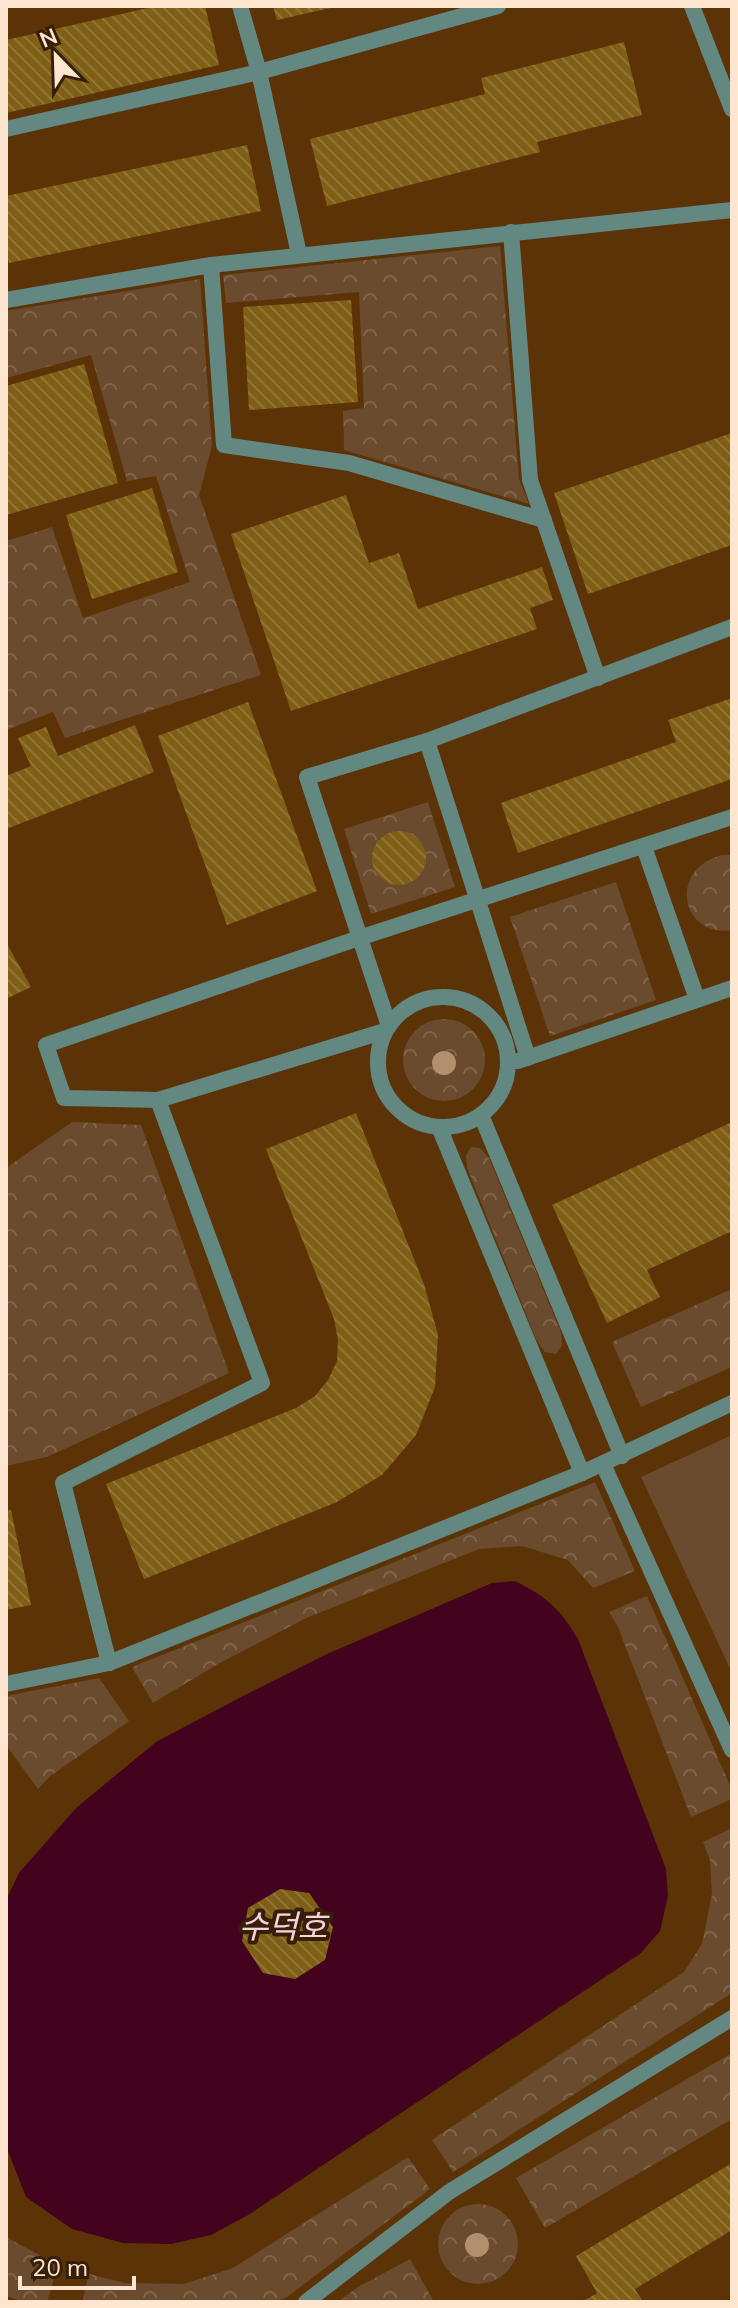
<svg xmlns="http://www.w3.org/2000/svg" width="738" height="2308" font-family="Mulish,'Noto Sans KR',sans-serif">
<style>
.forest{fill:url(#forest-crowns)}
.pitch{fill:#6a4b2e}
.water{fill:#43031e}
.building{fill:url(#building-back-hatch)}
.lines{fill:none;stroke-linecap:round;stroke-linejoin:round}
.lane{stroke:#628881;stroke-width:16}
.street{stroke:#628881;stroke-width:16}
.tree{fill:#b3906d}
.labels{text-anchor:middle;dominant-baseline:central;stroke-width:8;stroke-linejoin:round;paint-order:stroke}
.water-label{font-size:32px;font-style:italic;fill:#fbd0da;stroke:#361f09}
</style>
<defs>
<pattern id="forest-crowns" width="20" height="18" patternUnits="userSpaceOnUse" patternTransform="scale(2)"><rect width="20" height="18" fill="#6a4b2e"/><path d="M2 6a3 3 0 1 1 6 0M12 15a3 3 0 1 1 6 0" fill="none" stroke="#80654b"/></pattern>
<pattern id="building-back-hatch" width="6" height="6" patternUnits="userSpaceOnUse" patternTransform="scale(2)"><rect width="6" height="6" fill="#7f5e15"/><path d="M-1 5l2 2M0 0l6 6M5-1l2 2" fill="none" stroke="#927536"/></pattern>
</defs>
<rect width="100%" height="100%" fill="#5b3307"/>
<g class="forest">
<path d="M500,246L519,479L529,504L344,450L343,411L364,408L359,292L226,303L223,275Z"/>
<path d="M200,279L212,446L199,495L261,675L65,738L53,712L6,730V541L52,527L83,618L190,582L156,476L127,481L91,355L6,378V311Z"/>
<path d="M428,802L455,887L371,914L344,829Z"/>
<path d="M722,855H732V930C681,938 667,869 722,855Z"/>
<path d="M616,882L656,1000L550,1036L510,917Z"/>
<circle cx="444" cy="1060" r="41"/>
<path d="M72,1122L141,1125L229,1373L47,1457L6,1466V1168Z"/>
<path d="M471,1147L480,1148L489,1158L561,1332L562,1345L556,1354L545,1352L537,1341L467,1168L466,1155Z"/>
<path d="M732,1289V1367L641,1407L612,1342Z"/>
<path d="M595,1482L635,1571L593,1588L568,1560L522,1546L479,1549L306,1618L218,1664L153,1703L132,1667Z"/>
<path d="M647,1596L732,1790V1799L691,1817L618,1627L609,1612Z"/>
<path d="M99,1678L129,1721L49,1777L38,1789L6,1745V1696Z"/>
<path d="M732,1828V1993L453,2172L432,2140L684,1972L702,1944L712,1894L710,1860L703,1842Z"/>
<path d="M732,2053V2119L545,2228L516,2178Z"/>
<path d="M408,2157L430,2189L287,2297L275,2302H82L89,2274L125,2283L184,2284L233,2268Z"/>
<circle cx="478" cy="2244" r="40"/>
<path d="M6,2237L58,2265L47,2302H25L6,2296Z"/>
<path d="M410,2259L434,2302H338L358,2287Z"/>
</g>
<path class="pitch" d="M732,1435V1673L641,1477Z"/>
<path class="water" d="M515,1581C547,1597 559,1608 578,1639L666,1869L668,1896L660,1931L641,1953L248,2215L211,2235L171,2244L123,2243L72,2229L26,2197L6,2146V1900L19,1873L76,1808L156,1742L243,1696L327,1654L492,1583Z"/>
<g class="building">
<path d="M157,6H205L219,65L6,113V40Z"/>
<path d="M273,6H335V7L277,20Z"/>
<path d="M624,42L642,115L537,142L540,152L327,206L310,139L485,94L481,78Z"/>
<path d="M247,145L261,211L9,263L6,250V196Z"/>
<path d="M351,300L358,402L249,410L243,307Z"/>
<path d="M84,364L118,483L6,515V386Z"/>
<path d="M732,433V545L588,594L554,493Z"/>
<path d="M152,488L178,572L92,599L66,515Z"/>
<path d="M346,495L369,563L399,553L418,609L542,567L553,600L530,608L537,629L291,711L231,534Z"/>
<path d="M732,698V779L518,853L501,803L676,742L668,720Z"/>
<path d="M248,702L317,891L227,925L158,736Z"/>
<path d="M135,725L154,772L6,829V776L31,766L18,738L46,727L58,756Z"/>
<circle cx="399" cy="858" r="27"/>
<path d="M6,942L31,987L6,999Z"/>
<path d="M356,1113L424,1284L438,1335L435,1387L416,1435L382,1475L335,1503L144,1579L106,1484L296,1408L315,1396L328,1380L337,1361L338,1340L334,1319L266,1149Z"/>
<path d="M732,1122V1231L647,1270L660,1297L607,1323L552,1205Z"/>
<path d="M11,1510L31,1605L6,1610V1511Z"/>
<path d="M280,1889L309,1893L333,1927L325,1960L295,1979L263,1973L242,1941L248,1908Z"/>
<path d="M732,2163V2230L635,2289L643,2302H582L597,2293L576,2256Z"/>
</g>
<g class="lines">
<g class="lane">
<path d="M240,6L259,72L299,254"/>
<path d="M692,6L732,109"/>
<path d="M6,129L259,72L498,6"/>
<path d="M511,232L530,480L598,678"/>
<path d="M211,265L224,445L349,463L544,520"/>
<path d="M6,300L211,265L732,210"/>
<path d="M427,741L528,1058"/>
<path d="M644,847L697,999"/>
<circle cx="443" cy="1062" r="65"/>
<path d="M389,1026L307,777L427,741L732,627"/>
<path d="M385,1031L158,1100L262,1383L63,1483L109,1663L582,1473L732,1403"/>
<path d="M518,1061L732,988"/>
<path d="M158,1100L64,1098L46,1045L359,938L732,817"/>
<path d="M481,1115L622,1456"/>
<path d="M439,1127L582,1473"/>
<path d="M603,1464L732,1750"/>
<path d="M306,2302L449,2192L732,2018"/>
</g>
<path class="street" d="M6,1684L109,1663"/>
</g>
<g class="tree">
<circle cx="444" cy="1063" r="12"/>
<circle cx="477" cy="2245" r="12"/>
</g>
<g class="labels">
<g class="water-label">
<text x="283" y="1926">수덕호</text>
</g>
</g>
<rect width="738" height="2308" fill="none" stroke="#fee5d0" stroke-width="16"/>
<g transform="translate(56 56) rotate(337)" stroke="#361f09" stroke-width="6" paint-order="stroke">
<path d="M0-6L14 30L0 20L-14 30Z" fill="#fee5d0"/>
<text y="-12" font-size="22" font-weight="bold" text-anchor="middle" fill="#fee5d0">N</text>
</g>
<path d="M20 2276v12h114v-12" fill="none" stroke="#fee5d0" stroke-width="4"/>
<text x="32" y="2276" font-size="24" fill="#fee5d0" stroke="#361f09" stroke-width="6" paint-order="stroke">20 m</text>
</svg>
